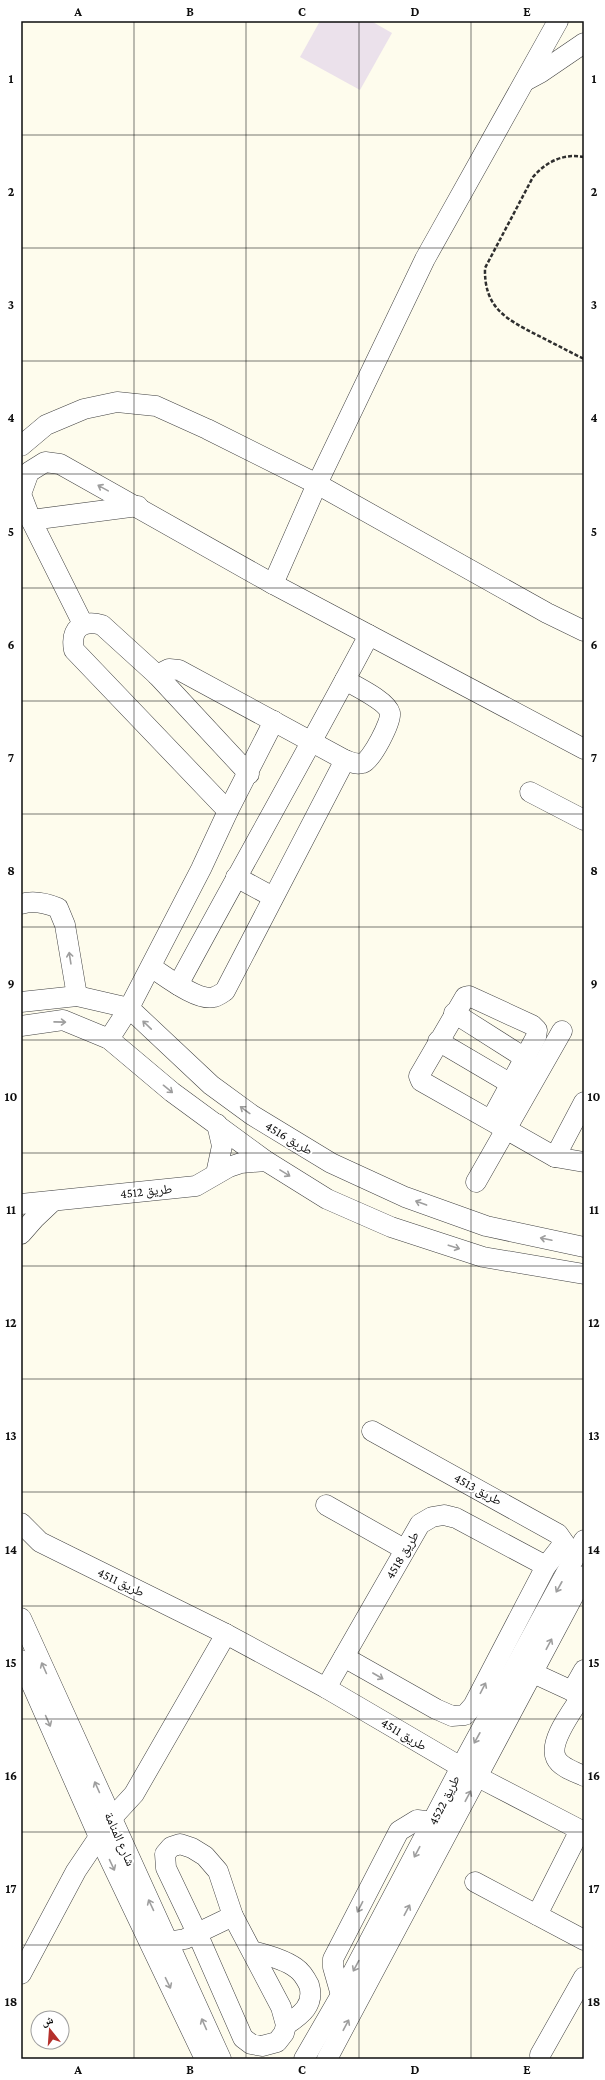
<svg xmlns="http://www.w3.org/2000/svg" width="605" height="2080" font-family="'Crimson Pro','Noto Naskh Arabic',serif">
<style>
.industrial{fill:#ebe1eb}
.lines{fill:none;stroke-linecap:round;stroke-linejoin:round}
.minor-casing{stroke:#404040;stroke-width:21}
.path{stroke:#2f2f2f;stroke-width:2.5;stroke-dasharray:4 2;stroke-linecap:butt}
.minor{stroke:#fff;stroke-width:20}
.oneway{stroke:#9e9e9e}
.grid{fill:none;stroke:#0d0d0d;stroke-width:1;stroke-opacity:0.55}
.labels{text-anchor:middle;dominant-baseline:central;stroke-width:4;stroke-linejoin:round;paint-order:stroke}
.street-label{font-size:13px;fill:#0d0d0d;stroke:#fff}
.neatline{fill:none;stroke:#0d0d0d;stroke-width:1.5}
.grid-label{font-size:13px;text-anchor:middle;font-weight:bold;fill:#0d0d0d}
</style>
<rect width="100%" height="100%" fill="#fefced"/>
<path class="industrial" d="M320,21H371L392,33L360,90L300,57Z"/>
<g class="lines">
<defs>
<g id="minor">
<path d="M527,80L540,73L584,43"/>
<path d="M21,446L46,425L84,409L117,402L156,406L207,429L317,484L547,613L584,631"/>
<path d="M31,520L138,506"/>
<path d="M273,584L317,484L425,259L558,21"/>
<path d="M83,624L31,520L21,494L29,472L45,462L60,464L273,584L584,749"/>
<path d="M157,675L249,774"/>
<path d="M530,792L584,820"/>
<path d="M228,811L74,650C70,629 82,619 102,625L157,675L169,669L179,670L345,760C351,762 356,765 363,763C371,761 392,721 390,713C387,701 355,686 345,680"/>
<path d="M236,877L273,897"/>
<path d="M21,904C34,900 46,903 58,908L65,925L77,996"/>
<path d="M151,967C165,976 198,1002 214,997C218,996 222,993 225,991L345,760"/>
<path d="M178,985C241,868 307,752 369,635"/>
<path d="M21,1002L77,996L129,1008L211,1085L252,1115L331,1163L405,1197L486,1226L584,1247"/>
<path d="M454,1013L525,1058"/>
<path d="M21,1026L63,1020L109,1039L172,1092L266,1161L327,1199L391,1227L483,1257L584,1274"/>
<path d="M109,1039L129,1008L201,869L228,811L274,721"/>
<path d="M438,1041L511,1084"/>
<path d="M491,1120L536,1037L537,1030L532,1025L469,996L465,997L419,1076L421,1081L555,1157L584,1162"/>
<path d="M555,1157L584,1102"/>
<path d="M216,1174L222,1146L217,1124"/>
<path d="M476,1182L562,1031"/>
<path d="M21,1204L196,1186L229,1167L241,1163L266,1161"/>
<path d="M21,1234L35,1218L53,1201"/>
<path d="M372,1431L558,1534L572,1554"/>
<path d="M326,1505L404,1549"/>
<path d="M21,1523L40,1542L226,1634L326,1688L478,1777L584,1832"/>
<path d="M21,1618L221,2059"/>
<path d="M344,1657L436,1709L452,1716L465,1715L473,1706L546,1566L564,1543"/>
<path d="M21,1660L99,1837L205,2059"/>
<path d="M533,1673L572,1691L584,1694"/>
<path d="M326,1688L420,1524L432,1517L444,1515L456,1518L546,1566"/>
<path d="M572,1691L584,1670"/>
<path d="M583,1694C574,1709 548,1741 556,1758C560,1767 575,1772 584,1776"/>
<path d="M180,1844L192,1848L205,1856L218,1871L233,1916L281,2007L286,2025L284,2033L277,2042L262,2046L251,2044L243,2038L197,1933L166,1868L165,1854L171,1847Z"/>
<path d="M475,1882L584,1940"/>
<path d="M537,1915L580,1830"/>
<path d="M156,1948L167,1942L185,1939L233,1916"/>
<path d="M252,1951C266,1955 284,1959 296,1968C302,1972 306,1979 309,1985C315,2005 301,2015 286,2025"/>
<path d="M21,1974L76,1871L111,1819L134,1794L226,1634"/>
<path d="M341,1995L333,1967V1959L399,1831L417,1820L434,1822"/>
<path d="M540,2055L584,1977"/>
<path d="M304,2059L341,1995L461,1767L584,1540"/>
<path d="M327,2059L584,1576"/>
</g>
</defs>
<use href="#minor" class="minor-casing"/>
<path class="path" d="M584,157C563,153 546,162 533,177L485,268C484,308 506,319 537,335C553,343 568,351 584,359"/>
<use href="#minor" class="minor"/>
</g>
<defs><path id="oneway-shaft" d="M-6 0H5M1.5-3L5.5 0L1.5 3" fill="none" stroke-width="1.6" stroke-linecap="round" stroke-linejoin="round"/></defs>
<g class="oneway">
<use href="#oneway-shaft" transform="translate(103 488) rotate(-151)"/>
<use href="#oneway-shaft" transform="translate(70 958) rotate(-99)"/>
<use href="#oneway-shaft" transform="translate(60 1022) rotate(1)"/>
<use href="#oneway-shaft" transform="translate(147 1025) rotate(-136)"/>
<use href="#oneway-shaft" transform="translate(168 1089) rotate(39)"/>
<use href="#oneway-shaft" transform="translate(245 1110) rotate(-144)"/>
<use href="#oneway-shaft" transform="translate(285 1173) rotate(32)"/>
<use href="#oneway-shaft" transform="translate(421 1203) rotate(-160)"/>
<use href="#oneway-shaft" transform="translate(546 1239) rotate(-168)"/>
<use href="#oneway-shaft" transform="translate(454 1247) rotate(18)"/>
<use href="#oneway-shaft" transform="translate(559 1587) rotate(119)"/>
<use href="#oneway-shaft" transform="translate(549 1644) rotate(-62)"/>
<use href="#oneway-shaft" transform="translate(44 1668) rotate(-114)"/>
<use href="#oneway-shaft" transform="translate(378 1676) rotate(30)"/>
<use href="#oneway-shaft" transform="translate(483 1688) rotate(-63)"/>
<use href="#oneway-shaft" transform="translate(48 1721) rotate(66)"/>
<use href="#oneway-shaft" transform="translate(477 1738) rotate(119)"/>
<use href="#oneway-shaft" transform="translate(97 1787) rotate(-114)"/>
<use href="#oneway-shaft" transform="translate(468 1796) rotate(-62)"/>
<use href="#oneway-shaft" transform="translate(417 1852) rotate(118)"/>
<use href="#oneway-shaft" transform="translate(112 1865) rotate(65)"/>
<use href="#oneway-shaft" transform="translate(151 1905) rotate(-115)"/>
<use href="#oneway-shaft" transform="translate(360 1907) rotate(117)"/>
<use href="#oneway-shaft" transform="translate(407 1910) rotate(-62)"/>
<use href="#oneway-shaft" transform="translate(356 1966) rotate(118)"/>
<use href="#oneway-shaft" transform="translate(168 1983) rotate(64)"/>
<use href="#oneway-shaft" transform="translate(204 2024) rotate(-114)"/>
<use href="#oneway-shaft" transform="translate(346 2025) rotate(-62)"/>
</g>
<path class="grid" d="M134,21V2059M246,21V2059M359,21V2059M471,21V2059M21,135H584M21,248H584M21,361H584M21,474H584M21,588H584M21,701H584M21,814H584M21,927H584M21,1040H584M21,1153H584M21,1266H584M21,1379H584M21,1492H584M21,1606H584M21,1719H584M21,1832H584M21,1945H584"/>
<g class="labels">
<g class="street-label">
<text transform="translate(289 1138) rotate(31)">طريق 4516</text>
<text transform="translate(146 1191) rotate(-6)">طريق 4512</text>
<text transform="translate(478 1489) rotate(29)">طريق 4513</text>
<text transform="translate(402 1555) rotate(-59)">طريق 4518</text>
<text transform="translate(121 1582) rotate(26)">طريق 4511</text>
<text transform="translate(404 1734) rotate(31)">طريق 4511</text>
<text transform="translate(444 1800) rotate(-63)">طريق 4522</text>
<text transform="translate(120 1839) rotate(66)">شارع المنامة</text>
</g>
</g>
<rect width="605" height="2080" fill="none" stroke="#ffffff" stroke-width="44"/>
<g transform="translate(50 2030) rotate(343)"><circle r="19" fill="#ffffff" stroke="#9e9e9e"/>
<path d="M0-3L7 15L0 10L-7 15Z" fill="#b5302c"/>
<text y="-6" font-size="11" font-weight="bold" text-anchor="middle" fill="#0d0d0d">ش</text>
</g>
<rect x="22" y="22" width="561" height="2036" class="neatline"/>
<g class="grid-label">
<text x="78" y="16">A</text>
<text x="190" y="16">B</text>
<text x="302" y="16">C</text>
<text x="415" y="16">D</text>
<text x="527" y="16">E</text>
<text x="11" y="83">1</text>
<text x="594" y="83">1</text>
<text x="11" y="196">2</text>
<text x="594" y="196">2</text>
<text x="11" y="309">3</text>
<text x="594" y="309">3</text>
<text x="11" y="422">4</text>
<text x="594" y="422">4</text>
<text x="11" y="536">5</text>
<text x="594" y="536">5</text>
<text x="11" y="649">6</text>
<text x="594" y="649">6</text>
<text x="11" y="762">7</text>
<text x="594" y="762">7</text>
<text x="11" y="875">8</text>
<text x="594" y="875">8</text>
<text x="11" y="988">9</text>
<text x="594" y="988">9</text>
<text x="11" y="1101">10</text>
<text x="594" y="1101">10</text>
<text x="11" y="1214">11</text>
<text x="594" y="1214">11</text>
<text x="11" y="1327">12</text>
<text x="594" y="1327">12</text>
<text x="11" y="1440">13</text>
<text x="594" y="1440">13</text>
<text x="11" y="1554">14</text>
<text x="594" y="1554">14</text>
<text x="11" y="1667">15</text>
<text x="594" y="1667">15</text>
<text x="11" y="1780">16</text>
<text x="594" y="1780">16</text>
<text x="11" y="1893">17</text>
<text x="594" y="1893">17</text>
<text x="11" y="2006">18</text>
<text x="594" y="2006">18</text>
<text x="78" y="2074">A</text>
<text x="190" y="2074">B</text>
<text x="302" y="2074">C</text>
<text x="415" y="2074">D</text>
<text x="527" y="2074">E</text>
</g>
</svg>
